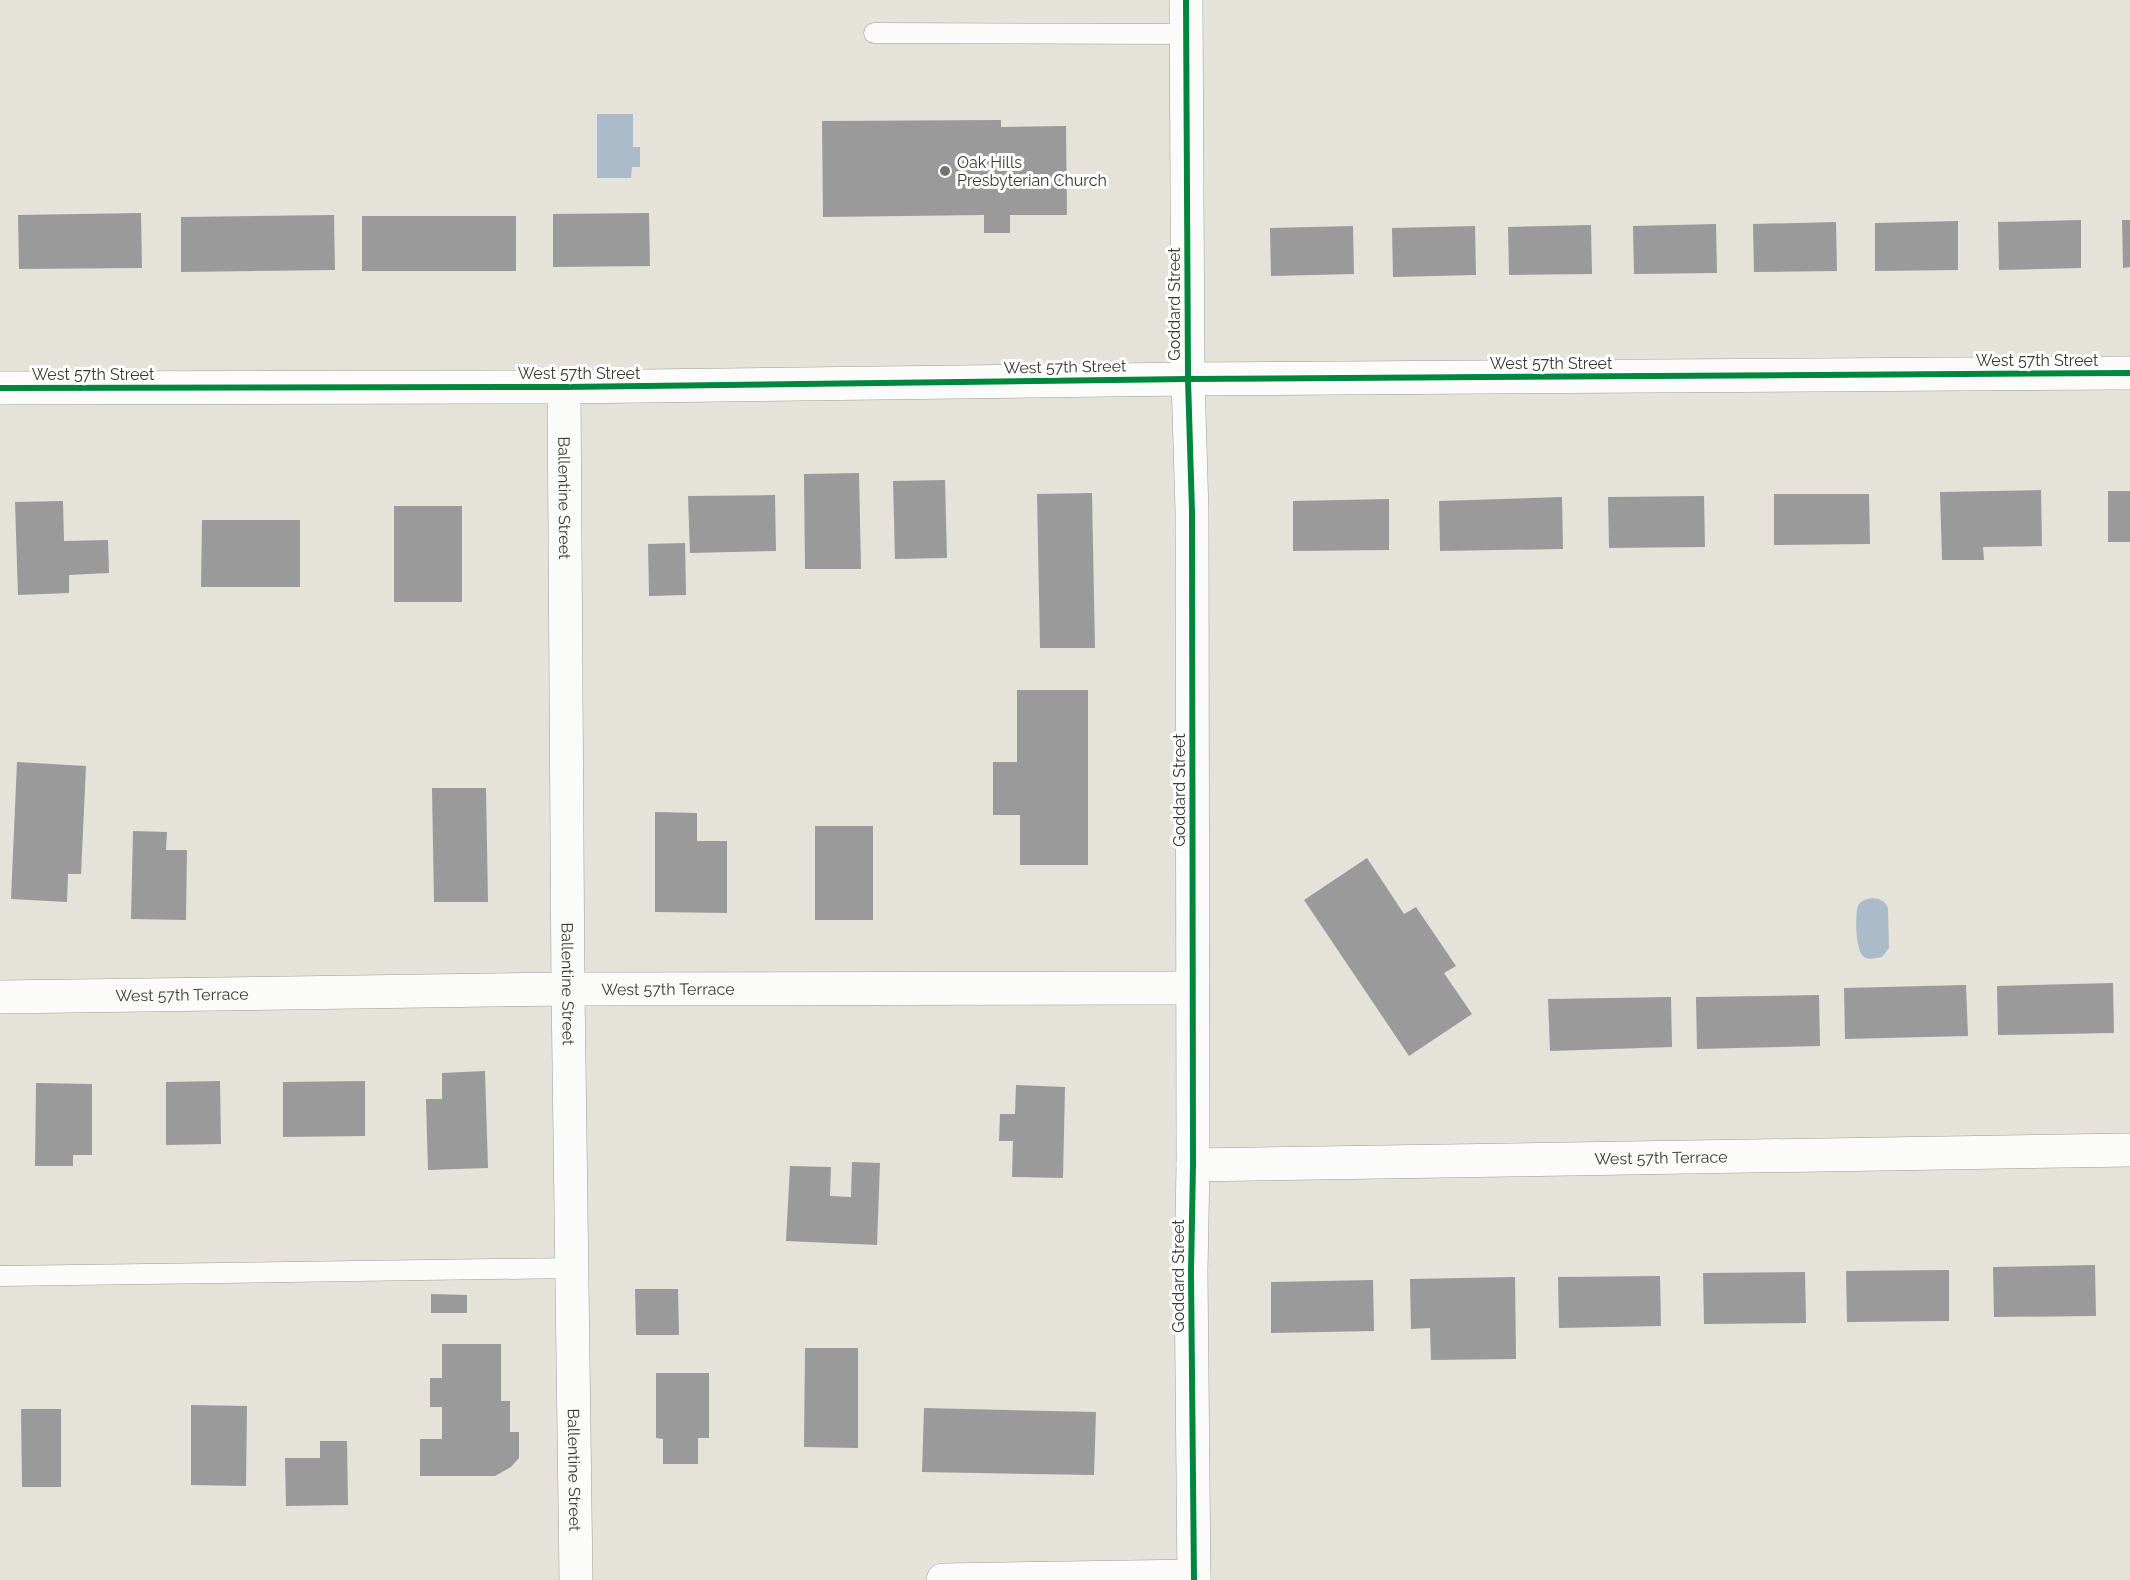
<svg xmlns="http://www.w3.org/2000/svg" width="2130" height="1580" font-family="Raleway,sans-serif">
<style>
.water{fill:#acbbc9}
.building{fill:#9b9a9b}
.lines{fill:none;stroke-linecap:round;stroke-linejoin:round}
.service-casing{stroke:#a09e98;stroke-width:21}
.minor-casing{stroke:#a09e98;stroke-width:34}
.service{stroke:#fbfbf9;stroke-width:20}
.minor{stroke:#fbfbf9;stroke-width:33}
.cycleway-casing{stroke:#fff;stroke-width:10}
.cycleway{stroke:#00873e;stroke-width:6}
.poi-dot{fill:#76746c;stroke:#fff;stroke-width:2}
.labels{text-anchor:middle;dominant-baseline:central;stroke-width:6;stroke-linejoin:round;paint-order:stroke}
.poi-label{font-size:16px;fill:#3a3832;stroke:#fff;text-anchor:start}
.street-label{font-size:16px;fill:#3a3832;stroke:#fff}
</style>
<rect width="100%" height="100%" fill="#e4e2d9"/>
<g class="water">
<path d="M597,114H633V147H640V167H632L631,178H597Z"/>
<path d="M1872,898C1880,899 1885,900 1888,908L1889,948L1882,957C1876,958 1868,961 1863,956C1856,951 1854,912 1859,904C1862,900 1868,899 1872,898Z"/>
</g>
<g class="building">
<path d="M1001,120V127L1066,126L1067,215H1010V233H984V215L823,217L822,121Z"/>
<path d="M141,213L142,268L19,269L18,215Z"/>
<path d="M649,213L650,266L553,267V214Z"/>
<path d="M334,215L335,270L181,272V217Z"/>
<rect x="362" y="216" width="154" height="55"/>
<path d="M2081,220V268L1999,270L1998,222Z"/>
<path d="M2122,220H2130V267L2123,268Z"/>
<path d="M1958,221V270L1875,271V223Z"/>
<path d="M1836,222L1837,271L1754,272L1753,224Z"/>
<path d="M1716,224L1717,273L1634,274L1633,226Z"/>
<path d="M1591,225L1592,274L1509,275L1508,227Z"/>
<path d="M1353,226L1354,274L1271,276L1270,228Z"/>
<path d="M1475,226L1476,275L1393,277L1392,228Z"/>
<path d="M859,473L861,569H805L804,474Z"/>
<path d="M945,480L947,558L895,559L893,481Z"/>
<path d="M2041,490L2042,546L1983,547L1984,560H1942L1940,492Z"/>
<rect x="2108" y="491" width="22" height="51"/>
<path d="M1092,493L1095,648H1040L1037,494Z"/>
<path d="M1774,494H1869L1870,544L1774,545Z"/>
<path d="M775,495L776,551L690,553L688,496Z"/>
<path d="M1704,496L1705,547L1609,548L1608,497Z"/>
<path d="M1562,497L1563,549L1440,551L1439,501Z"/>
<path d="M1389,499V550L1293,551V501Z"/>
<path d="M63,501L64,541L108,540L109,573L69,575V593L18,595L15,502Z"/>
<rect x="394" y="506" width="68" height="96"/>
<path d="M202,520H300V587H201Z"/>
<path d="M685,543L686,595L649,596L648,544Z"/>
<path d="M1017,690H1088V865H1020V815H993V762H1017Z"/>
<path d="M17,762L86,766L81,874H68L67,902L11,899Z"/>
<path d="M432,788H486L488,902H434Z"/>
<path d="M655,812L697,813V841H727V913L655,912Z"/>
<rect x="815" y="826" width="58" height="94"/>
<path d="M133,831L167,832L166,850H187L186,920L131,919Z"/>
<path d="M1367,858L1404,914L1416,907L1456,966L1444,973L1472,1014L1409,1056L1304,900Z"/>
<path d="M2113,983L2114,1033L1998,1035L1997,986Z"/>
<path d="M1966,985L1968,1036L1845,1039L1844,988Z"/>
<path d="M1819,995L1820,1046L1697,1049L1696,997Z"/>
<path d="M1671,997L1672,1047L1550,1051L1548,999Z"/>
<path d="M485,1071L488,1168L428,1170L426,1099H442V1073Z"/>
<path d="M220,1081L221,1144L166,1145V1082Z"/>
<path d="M365,1081V1136L283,1137V1082Z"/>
<path d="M36,1083L92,1084V1155H73V1166H35Z"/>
<path d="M1016,1085L1065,1087L1063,1178L1012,1177L1013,1141H999L1000,1114H1015Z"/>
<path d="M852,1162L880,1163L877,1245L786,1241L790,1166L831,1167L830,1196L851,1197Z"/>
<path d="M2095,1265L2096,1316L1994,1317L1993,1267Z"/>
<path d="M1949,1270V1321L1847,1322L1846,1271Z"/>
<path d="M1805,1272L1806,1323L1704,1324L1703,1273Z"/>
<path d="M1660,1276L1661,1326L1559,1328L1558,1277Z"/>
<path d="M1515,1277L1516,1359L1431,1360L1430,1328L1411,1329L1410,1279Z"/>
<path d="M1373,1280L1374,1331L1271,1333V1282Z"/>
<path d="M635,1289H678L679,1335H636Z"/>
<path d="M431,1294L467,1295V1313H431Z"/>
<path d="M442,1344H501V1401H510V1432H519V1458L511,1467L495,1476H420V1439H442V1407H430V1378H442Z"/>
<path d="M805,1348H858V1448L804,1447Z"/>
<path d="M656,1373H709V1438H698V1464H663V1439L656,1438Z"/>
<path d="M191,1405L247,1406L246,1486L191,1485Z"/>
<path d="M924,1408L1096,1412L1094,1475L922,1472Z"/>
<path d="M21,1409H61V1487H22Z"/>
<path d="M320,1441H347L348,1505L286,1506L285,1458H320Z"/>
</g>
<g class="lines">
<defs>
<g id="service">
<path d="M874,33L1186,34"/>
<path d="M0,1276L571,1268"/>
</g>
<g id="minor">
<path d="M1186,0L1188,379L1192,512L1193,1165L1191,1272L1194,1580"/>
<path id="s1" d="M564,387L568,989L576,1580"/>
<path d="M0,388L564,387L1188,379L2130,373"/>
<path id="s2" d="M0,997L568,989L1192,988"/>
<path id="s3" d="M1193,1165L2130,1150"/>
<path d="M943,1580L1194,1576"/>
</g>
</defs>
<use href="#service" class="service-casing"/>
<use href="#minor" class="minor-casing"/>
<use href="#service" class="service"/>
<use href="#minor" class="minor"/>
<defs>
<g id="cycleway">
<path d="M1186,0L1188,379L1192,512L1193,1165L1191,1272L1194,1580"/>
<path d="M0,388L564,387L1188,379L2130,373"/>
</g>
</defs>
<use href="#cycleway" class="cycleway-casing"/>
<use href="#cycleway" class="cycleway"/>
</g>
<circle class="poi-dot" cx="945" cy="171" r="6"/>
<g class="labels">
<g class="poi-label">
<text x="957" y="162">Oak Hills<tspan x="957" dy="18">Presbyterian Church</tspan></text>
</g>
<g class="street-label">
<text transform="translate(1174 304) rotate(-90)">Goddard Street</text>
<text x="2037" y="360">West 57th Street</text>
<text x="1551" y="363">West 57th Street</text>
<text transform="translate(1065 367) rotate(-1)">West 57th Street</text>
<text x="579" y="373">West 57th Street</text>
<text x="93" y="374">West 57th Street</text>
<text stroke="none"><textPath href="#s1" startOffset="111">Ballentine Street</textPath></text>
<text transform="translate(1179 790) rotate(-90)">Goddard Street</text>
<text stroke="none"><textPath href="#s1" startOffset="597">Ballentine Street</textPath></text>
<text stroke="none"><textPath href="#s2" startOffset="668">West 57th Terrace</textPath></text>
<text stroke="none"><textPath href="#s2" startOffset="182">West 57th Terrace</textPath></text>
<text stroke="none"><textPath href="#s3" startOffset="468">West 57th Terrace</textPath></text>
<text transform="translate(1178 1276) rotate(-90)">Goddard Street</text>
<text stroke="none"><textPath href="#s1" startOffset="1083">Ballentine Street</textPath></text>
</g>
</g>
</svg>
